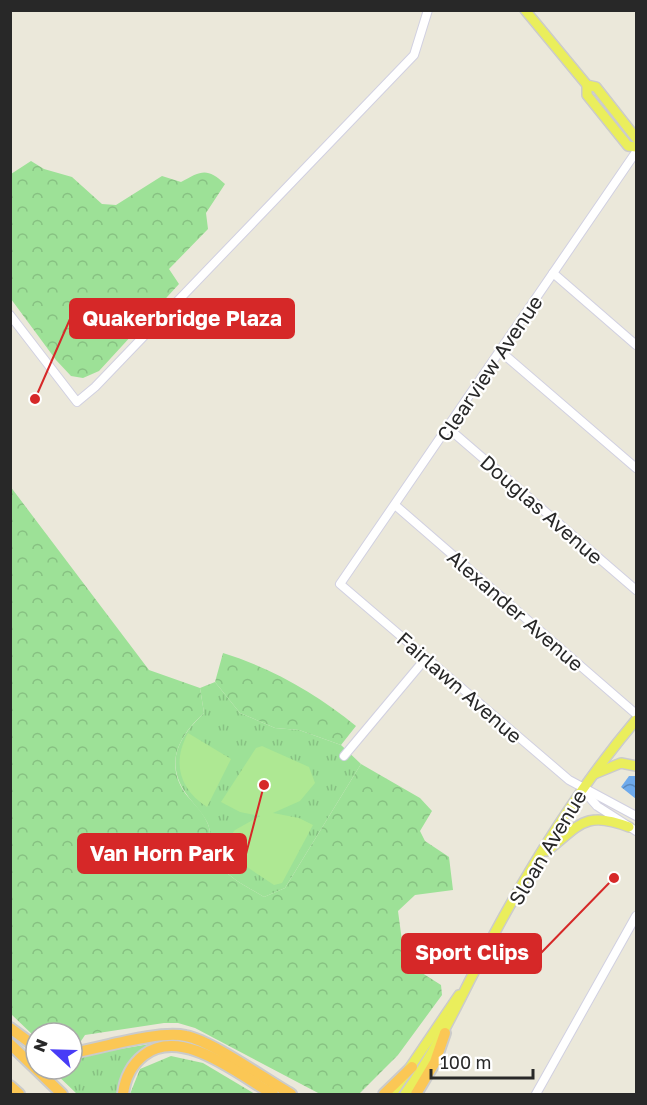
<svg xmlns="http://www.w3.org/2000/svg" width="647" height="1105" font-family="'Golos Text',sans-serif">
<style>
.grass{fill:url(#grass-tufts)}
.forest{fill:url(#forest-crowns)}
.pitch{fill:#aee893}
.water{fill:url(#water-waves)}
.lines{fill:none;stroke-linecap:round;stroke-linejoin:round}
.minor-casing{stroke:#d1d0e1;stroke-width:10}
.major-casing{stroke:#cbcbcb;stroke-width:12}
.highway-casing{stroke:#cbcbcb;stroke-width:14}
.minor{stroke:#fff;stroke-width:8}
.major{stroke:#eaee5c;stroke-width:9}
.highway{stroke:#fbc755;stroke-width:10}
.labels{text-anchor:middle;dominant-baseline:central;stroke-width:4.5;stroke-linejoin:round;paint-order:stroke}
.street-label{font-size:20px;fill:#282828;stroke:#fff}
.leader{fill:none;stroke:#d62828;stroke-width:2}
.callout-dot{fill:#d62828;stroke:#fff;stroke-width:2}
.callout{fill:#d62828;stroke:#d62828;stroke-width:2}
.callout-label{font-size:21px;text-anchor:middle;font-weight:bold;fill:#fff}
</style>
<defs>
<pattern id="grass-tufts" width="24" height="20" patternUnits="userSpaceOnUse" patternTransform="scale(1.5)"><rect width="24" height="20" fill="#9de197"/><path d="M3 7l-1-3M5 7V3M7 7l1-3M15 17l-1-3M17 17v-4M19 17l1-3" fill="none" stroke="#87c182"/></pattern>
<pattern id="forest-crowns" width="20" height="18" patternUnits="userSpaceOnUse" patternTransform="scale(1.5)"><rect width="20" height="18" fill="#9de197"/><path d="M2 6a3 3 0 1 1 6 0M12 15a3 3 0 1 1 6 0" fill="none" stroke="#87c182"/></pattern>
<pattern id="water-waves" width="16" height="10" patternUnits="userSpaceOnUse" patternTransform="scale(1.5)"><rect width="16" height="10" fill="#6eaaec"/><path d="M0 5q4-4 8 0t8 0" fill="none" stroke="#5a8abf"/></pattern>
</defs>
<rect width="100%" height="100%" fill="#ebe8da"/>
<g class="grass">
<path d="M215,682L240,713L275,728L299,730L341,745L361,764L285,888L264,897C245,885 222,876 213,853C209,844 212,831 207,822C201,810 190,801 183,789C165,758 182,734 204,713L200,688Z"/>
<path d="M150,1044L139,1054L119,1094H77L51,1069H72V1057Z"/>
</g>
<g class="forest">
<path d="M31,161L44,169L72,177L102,204L116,205L162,176L181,182C201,171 207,167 225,184L206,213L208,229L169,269L179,284L99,371L83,378L71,376L56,360L11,299V174Z"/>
<path d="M10,486L149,670L200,688L204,713C180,735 164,762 185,793C192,802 202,811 207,822C212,831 209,844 213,853C222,876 245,885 264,897L285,888L361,764L420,798L432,811L420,831L425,841L449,857L453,890L415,895L398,911L402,941L408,964L441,985L442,995L398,1055L359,1094H320L195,1028L178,1023H164L85,1035L79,1044H72V1033H36V1038L11,1014Z"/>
<path d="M223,653C272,668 317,694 356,726L341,745L299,730L275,728L240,713L215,682Z"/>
<path d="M171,1056L203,1063L255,1094H130L140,1069Z"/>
</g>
<g class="pitch">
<path d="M188,733L231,759L207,807C179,789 172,762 188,733Z"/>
<path d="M262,746L309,767L315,783L300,801L273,813L299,818L313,825L282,883L274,885L220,849L235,830L260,816L240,812L221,802L256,748Z"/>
</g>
<path class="water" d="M629,776H636V799L621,787Z"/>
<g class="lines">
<defs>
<g id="minor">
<path d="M636,152L340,584L569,780L636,816"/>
<path d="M553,273L636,345"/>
<path d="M10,315L77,402L95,387L414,55L428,10"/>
<path d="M500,351L636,468"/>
<path d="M448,428L636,590"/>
<path d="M395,505L636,714"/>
<path d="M344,756L426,658"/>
<path d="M583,790L597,806L636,831"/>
<path d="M536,1094L636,916"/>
</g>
<g id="major">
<path d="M525,10L587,85L596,87L636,138"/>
<path d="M587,85V95L628,146L636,147"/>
<path d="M594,774L621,763L636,766"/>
<path d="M547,851C580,825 585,810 629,827"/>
<path d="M392,1094L459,995"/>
<path d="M405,1094C431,1058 450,1020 470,980C516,889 570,798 636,720"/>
</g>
<g id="highway">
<path d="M10,1028L36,1047"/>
<path d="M10,1044L62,1094"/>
<path d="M72,1053C101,1048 159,1030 186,1036C212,1041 266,1080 291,1094"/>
<path d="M10,1086L19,1094"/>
<path d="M123,1094C125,1078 131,1065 144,1055C182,1026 239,1075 273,1094"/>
<path d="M384,1094L412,1067"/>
<path d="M416,1094L435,1062L445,1033"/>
</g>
</defs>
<use href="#minor" class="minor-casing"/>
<use href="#major" class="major-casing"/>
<use href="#highway" class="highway-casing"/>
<use href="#minor" class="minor"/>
<use href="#major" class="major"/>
<use href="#highway" class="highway"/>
</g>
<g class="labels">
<g class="street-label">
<text transform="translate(489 368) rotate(-56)">Clearview Avenue</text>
<text transform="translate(542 509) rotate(41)">Douglas Avenue</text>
<text transform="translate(516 610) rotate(41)">Alexander Avenue</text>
<text transform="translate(460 687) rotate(41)">Fairlawn Avenue</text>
<text transform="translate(547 847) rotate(-59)">Sloan Avenue</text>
</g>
</g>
<path class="leader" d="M35 399L70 319M264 785L246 854M614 878L541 953"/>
<g class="callout-dot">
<circle cx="35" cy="399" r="6"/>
<circle cx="264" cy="785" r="6"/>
<circle cx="614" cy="878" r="6"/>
</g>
<g class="callout">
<rect x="70" y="299" width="224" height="39" rx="6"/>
<rect x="78" y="834" width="168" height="39" rx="6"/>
<rect x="402" y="934" width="139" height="39" rx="6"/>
</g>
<g class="callout-label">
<text x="182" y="326">Quakerbridge Plaza</text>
<text x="162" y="861">Van Horn Park</text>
<text x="472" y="960">Sport Clips</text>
</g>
<rect width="647" height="1105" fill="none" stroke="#282828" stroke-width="24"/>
<g transform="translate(54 1051) rotate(292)"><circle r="28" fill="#ffffff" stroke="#a9a9a9" stroke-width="1.5"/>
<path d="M0-4.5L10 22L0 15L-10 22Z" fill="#483cf6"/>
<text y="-9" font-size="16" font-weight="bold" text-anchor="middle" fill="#282828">N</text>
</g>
<path d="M431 1069v9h102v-9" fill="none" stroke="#282828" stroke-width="3"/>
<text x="440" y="1069" font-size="18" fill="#282828" stroke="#ffffff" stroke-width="4.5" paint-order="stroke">100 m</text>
</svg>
